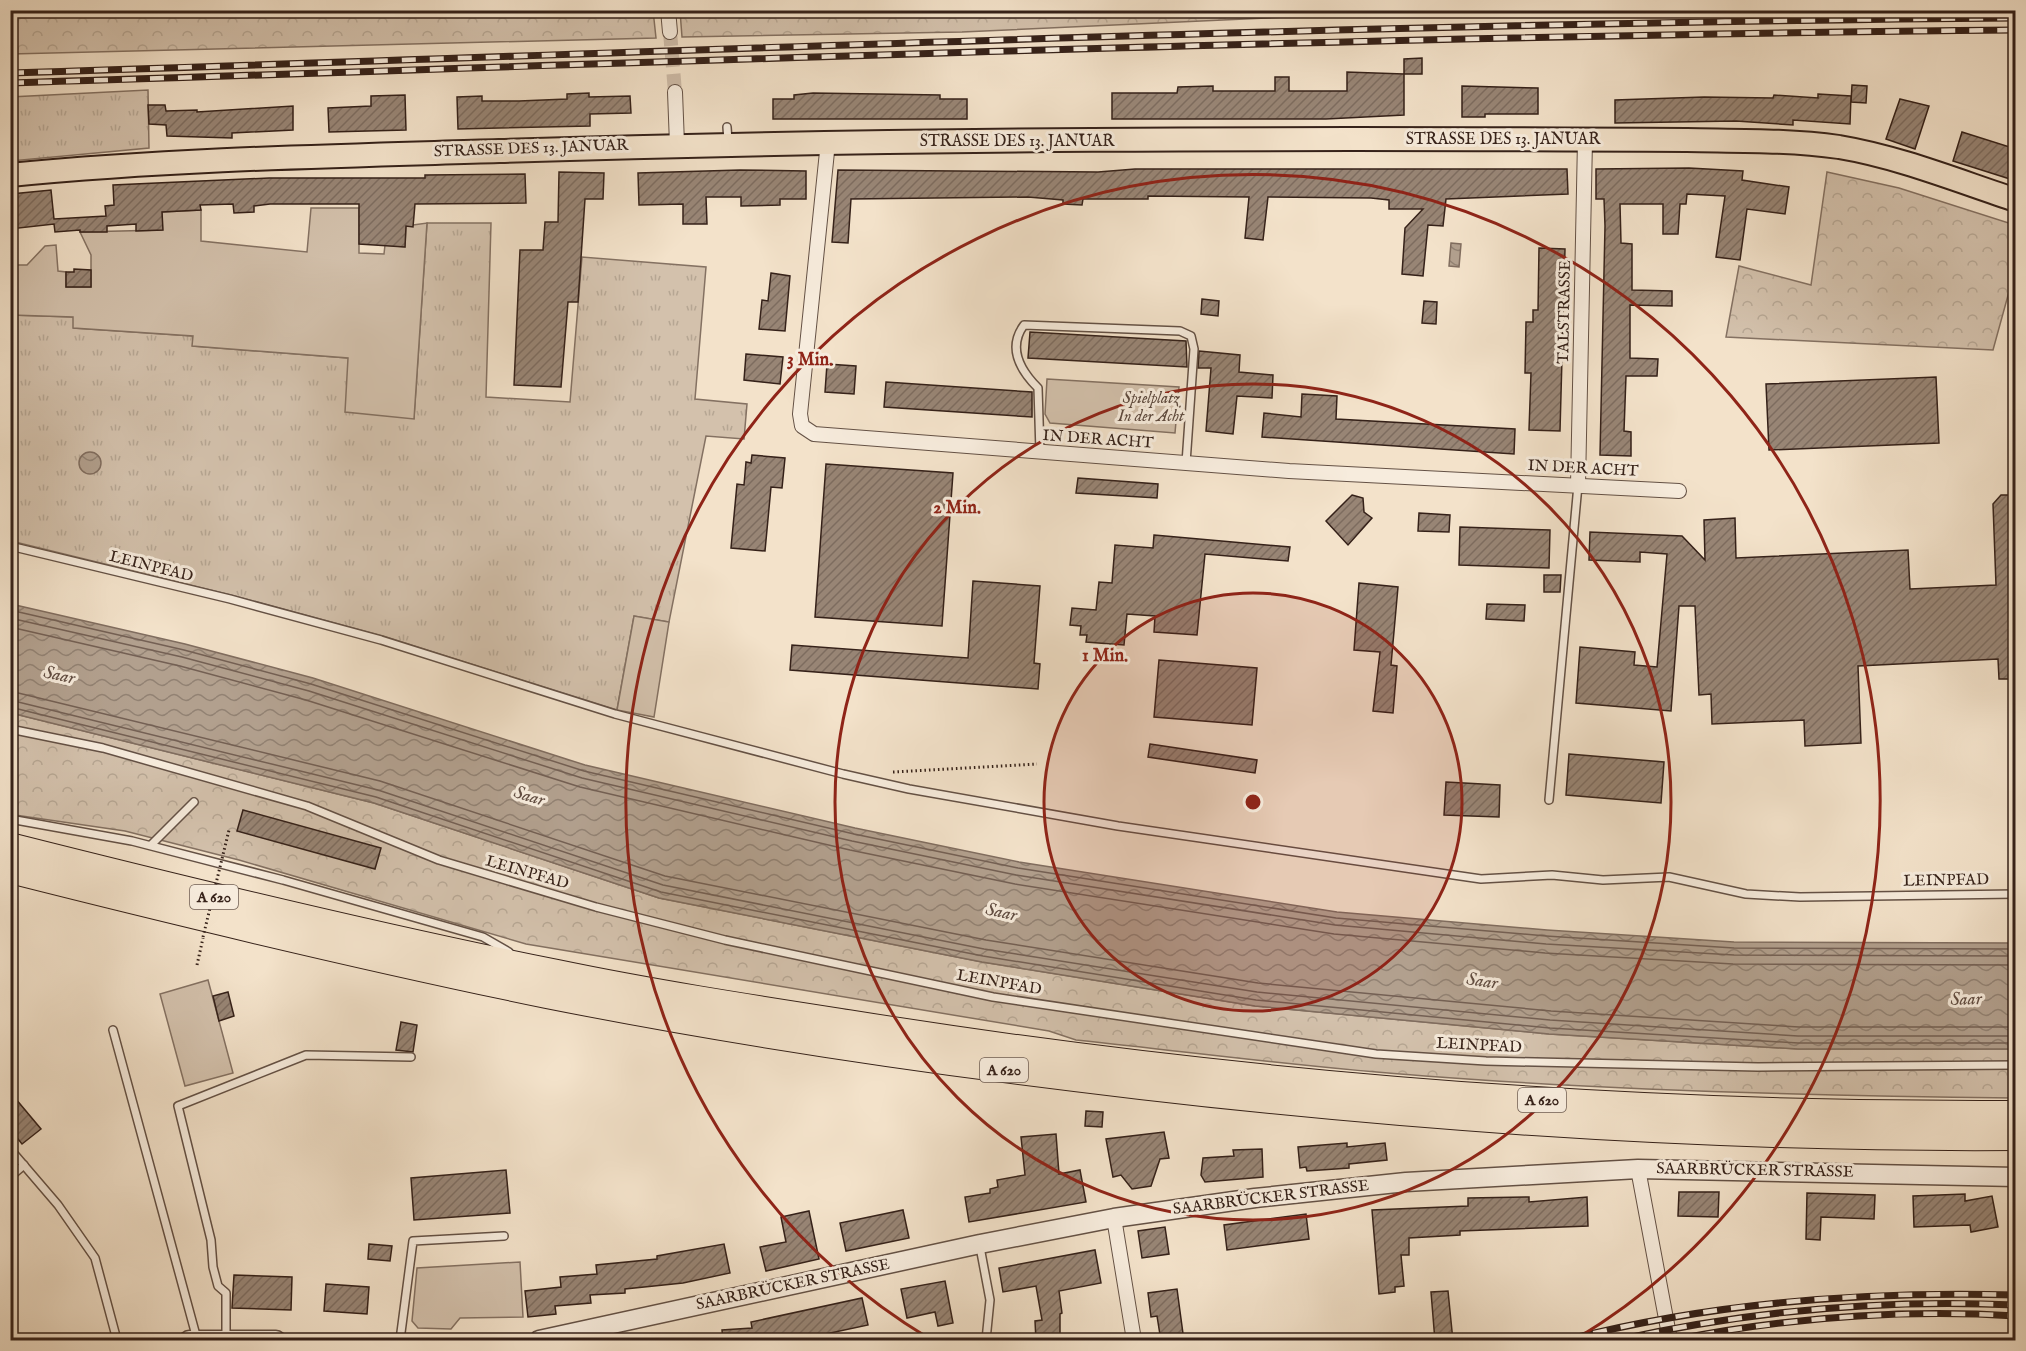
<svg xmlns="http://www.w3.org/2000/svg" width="2026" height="1351" font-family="'IM FELL English',serif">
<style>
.grass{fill:url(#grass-tufts);stroke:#847162;stroke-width:1.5}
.forest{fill:url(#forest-crowns);stroke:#847162;stroke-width:1.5}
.green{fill:#d3c1ac;stroke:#847162;stroke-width:1.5}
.water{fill:url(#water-waves);stroke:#806d5f;stroke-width:1.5}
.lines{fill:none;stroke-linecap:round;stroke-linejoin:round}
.shore{stroke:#746054;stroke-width:1.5}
.building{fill:url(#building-hatch);stroke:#352119;stroke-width:1.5}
.minor-tunnel{stroke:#cdbba7;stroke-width:14;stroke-dasharray:14 7;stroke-linecap:butt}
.service-casing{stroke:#645145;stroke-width:10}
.minor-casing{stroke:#645145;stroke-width:16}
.tertiary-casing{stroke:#645145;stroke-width:21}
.primary-casing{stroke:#352119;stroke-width:26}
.motorway-casing{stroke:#352119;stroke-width:28}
.path{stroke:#352119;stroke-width:3;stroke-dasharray:1.5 3;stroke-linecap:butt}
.service{stroke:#f7ecdd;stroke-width:7}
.minor{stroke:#f7ecdd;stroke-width:14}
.tertiary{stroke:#f7ecdd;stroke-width:18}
.primary{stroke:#f3e2ca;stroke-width:22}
.motorway{stroke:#f3e2ca;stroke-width:26}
.rail-casing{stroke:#352119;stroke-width:7}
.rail{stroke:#f7ecdd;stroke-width:4.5;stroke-dasharray:14;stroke-linecap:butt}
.path-bridge{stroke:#352119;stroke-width:3;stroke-dasharray:1.5 3;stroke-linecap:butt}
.ring{fill:none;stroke:#8f2418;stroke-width:3}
.labels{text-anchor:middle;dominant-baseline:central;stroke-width:6;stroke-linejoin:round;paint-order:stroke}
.shield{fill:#f7ecdd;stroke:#6f5e54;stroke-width:1.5}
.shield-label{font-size:15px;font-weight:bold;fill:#352119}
.street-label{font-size:16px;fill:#352119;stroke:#f7ecdd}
.park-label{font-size:16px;font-style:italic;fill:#5c493e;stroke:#f7ecdd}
.water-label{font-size:18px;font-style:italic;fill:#614d42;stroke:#f7ecdd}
.centre{fill:#8f2418;stroke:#f7ecdd;stroke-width:3}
.ring-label{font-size:18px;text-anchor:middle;font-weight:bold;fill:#8f2418;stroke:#f7ecdd;stroke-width:6;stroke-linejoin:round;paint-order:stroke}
</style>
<defs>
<pattern id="grass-tufts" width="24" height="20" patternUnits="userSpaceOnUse" patternTransform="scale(1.5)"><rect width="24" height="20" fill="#d3c1ac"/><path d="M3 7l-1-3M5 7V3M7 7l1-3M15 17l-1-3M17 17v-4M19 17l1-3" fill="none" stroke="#b6a693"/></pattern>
<pattern id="forest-crowns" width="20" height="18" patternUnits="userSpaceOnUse" patternTransform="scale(1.5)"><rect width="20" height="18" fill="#d3c1ac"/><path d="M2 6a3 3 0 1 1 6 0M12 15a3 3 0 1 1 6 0" fill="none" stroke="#b6a693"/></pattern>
<pattern id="water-waves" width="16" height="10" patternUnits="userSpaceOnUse" patternTransform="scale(1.5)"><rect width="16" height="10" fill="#b2a08e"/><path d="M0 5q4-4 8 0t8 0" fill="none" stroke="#928273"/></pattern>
<pattern id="building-hatch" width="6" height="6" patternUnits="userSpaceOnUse" patternTransform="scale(1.5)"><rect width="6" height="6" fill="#988575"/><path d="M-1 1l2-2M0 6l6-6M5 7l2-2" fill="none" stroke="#7d6c5f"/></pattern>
</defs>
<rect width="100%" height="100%" fill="#f3e2ca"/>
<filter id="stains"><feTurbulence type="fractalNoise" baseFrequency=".00333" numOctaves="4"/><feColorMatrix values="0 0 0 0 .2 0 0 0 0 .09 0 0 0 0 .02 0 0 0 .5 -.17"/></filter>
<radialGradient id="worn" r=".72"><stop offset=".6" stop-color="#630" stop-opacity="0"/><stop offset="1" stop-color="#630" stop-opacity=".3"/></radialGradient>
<g class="grass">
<path d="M148,90L149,148L11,161L10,97Z"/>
<path d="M427,223H491L486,397L570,402L582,257L706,267L695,399L747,404L744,439L706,436L669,622L634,616L617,710L383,636L231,595L11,541V315L74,317V328L193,336V346L348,358L414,418Z"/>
</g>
<g class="forest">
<path d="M653,10L656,38L11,54V11Z"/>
<path d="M680,11V10L1416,11L962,32L682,37Z"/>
<path d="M1827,172L1899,188L2015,225V270L1993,350L1726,337L1739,266L1811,285Z"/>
<path d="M11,713L374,803L659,898L982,962L1255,1006L1549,1034L1798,1049H2015V1098C1818,1096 1622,1091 1425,1076C1308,1068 1192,1052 1076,1040L1049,1031L526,944L239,860L125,831L15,815L11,812Z"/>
</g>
<g class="green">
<path d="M311,208H359V253L384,254L385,245L405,247L406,226L427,223L414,419L345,412L348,358L192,346L193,336L73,328V317L11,315V265H27L45,246L56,245L58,271L66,272V287H91V255L80,232L162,230V212L201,210V241L307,252Z"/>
<path d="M1047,379L1179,387L1175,433L1050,423L1045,414Z"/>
<path d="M634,616L669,622L654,717L617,710Z"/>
<path d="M208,980L233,1073L185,1086L160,994Z"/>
<path d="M520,1262L523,1317L460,1318L451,1329L418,1328L412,1321L417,1268Z"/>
</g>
<g class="water">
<path d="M1451,243L1461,244L1459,267L1449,266Z"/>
<circle cx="90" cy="463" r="11"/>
<path d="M11,604L185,644L313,678L585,765L855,828L1019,862L1337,912L1547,930L1734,942L2015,943V1049H1798L1549,1034L1255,1006L982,962L659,898L374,803L11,713Z"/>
</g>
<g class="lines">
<g class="shore">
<path d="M10,610L184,650L311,684L584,771L854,834L1018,868L1336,918L1546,936L1734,948L2016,949"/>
<path d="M10,618L182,657L309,691L582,778L852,841L1016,875L1335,925L1546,944L1734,955L2016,956"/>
<path d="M10,627L180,666L306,700L580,787L850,850L1015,884L1334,934L1545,953L1733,964L2016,965"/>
<path d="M10,691L380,781L665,876L986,940L1258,983L1551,1011L1799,1027H2016"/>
<path d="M10,700L378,790L663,885L984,949L1257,992L1550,1020L1798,1036H2016"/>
<path d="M10,707L376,797L661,892L983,956L1256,1000L1550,1028L1798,1043H2016"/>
</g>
</g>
<g class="building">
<path d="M1422,58V74H1404V115L1326,119H1112V93H1177L1178,87L1213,86V91H1275V77H1289V91H1347V72L1404,74V59Z"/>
<path d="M1852,85L1867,86L1866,103L1851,102Z"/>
<path d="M1462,86L1538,88V114H1485V117H1462Z"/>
<path d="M589,93V97L630,96L631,113L590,114V126L458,129L457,97L482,96V101H519L567,99V94Z"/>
<path d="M813,93L940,95V99H967V119H773V99H794V95Z"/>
<path d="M1818,94L1851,96L1850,124L1793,120V125L1736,121L1615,123V100L1704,97L1773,98L1774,95L1818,98Z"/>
<path d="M405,95L406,130L329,132L328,108L371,106V96Z"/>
<path d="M1900,99L1929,106L1915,149L1886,139Z"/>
<path d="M148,105H165L166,111L197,110V112L293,106V130L232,133V138L167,136L166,125L149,124Z"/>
<path d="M1962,132L2016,149V161L2010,179L1953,161Z"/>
<path d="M1689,168L1743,171L1742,180L1789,187L1785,214L1747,209L1740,260L1716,257L1725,196L1687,194L1686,204H1680L1678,234H1663V204H1620L1621,243L1632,244V290L1672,291V306L1630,305V358L1658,359L1657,376H1626L1624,431L1631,432V456L1600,455L1605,226L1604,199H1596V169Z"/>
<path d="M1135,169H1567L1568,194L1446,199L1443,226L1428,225L1423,276L1402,274L1405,228L1423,209H1389V200L1371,198L1268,197L1263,240L1245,238L1249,197L1148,196V199H1083L1082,205L1063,204V200L1028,197L851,199L848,243L832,242L838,170L1098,172Z"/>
<path d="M740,170L806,171V199H780V205L741,206V197H706L707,224H683V204L639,205L638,173Z"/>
<path d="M559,172L604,173L603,199H585L578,302H568L561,387L514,385L520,250H543L545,222H558Z"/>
<path d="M525,174L526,203L415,204L413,227L406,226L405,247L359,244V204H270L254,206V212L234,213L233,204L200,205L201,210L162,212L163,230L136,231V224L107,226V232H80V230L55,232L54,224L10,229L11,194L51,190L54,219L106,216L105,206L114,205L113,185L269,178H425V175Z"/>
<path d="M1539,248L1565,249L1560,431L1529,430L1531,373H1525L1526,322H1533V310H1538Z"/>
<path d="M74,269L91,270V287H66V272H74Z"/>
<path d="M771,273L790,276L785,331L759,329L762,300L768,301Z"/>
<path d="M1202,299L1219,301L1218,316L1201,314Z"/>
<path d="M1424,301L1437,302L1436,324L1422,323Z"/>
<path d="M1030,332L1186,341L1187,367L1028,358Z"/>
<path d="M1199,351L1240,355L1239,372L1273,375L1272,398L1237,396L1233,434L1206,431L1211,368H1198Z"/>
<path d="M746,354L783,357L780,384L744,380Z"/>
<path d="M827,364L856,366L854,394L825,392Z"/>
<path d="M1936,377L1939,443L1769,450L1766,384Z"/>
<path d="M886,382L1032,392V417L884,407Z"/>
<path d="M1302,394L1337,396L1336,419L1515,429L1514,454L1262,437L1264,413L1301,417Z"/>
<path d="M752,455L785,458L782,488L771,487L765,551L731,548L737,484L744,485L746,462L751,463Z"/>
<path d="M826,464L953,473L942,626L815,617Z"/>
<path d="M1078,478L1158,484L1157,498L1076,493Z"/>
<path d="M1352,495L1363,498L1364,512L1372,518L1348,545L1326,521Z"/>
<path d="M2001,495H2016V679H1999L1998,659L1858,666L1861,743L1805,746L1804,720L1712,724L1711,694L1699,695L1695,606H1679L1671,711L1576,703L1580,647L1635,652L1634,665L1657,667L1667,554L1640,552V562L1589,560L1590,532L1682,536L1705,560L1704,520L1735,518L1736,558L1908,550L1910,589L1996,585L1993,504Z"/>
<path d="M1419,513L1450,515L1449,532L1418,531Z"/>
<path d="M1460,527L1550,530L1549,568L1459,565Z"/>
<path d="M1154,535L1290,547L1288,561L1205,554L1197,635L1154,632L1155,616L1127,614L1124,645L1086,642L1087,635H1080L1081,626L1070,625L1072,608L1096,610L1099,582L1112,583L1115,545L1153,548Z"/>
<path d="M1544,575H1561L1560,592H1544Z"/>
<path d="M973,581L1040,586L1034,663L1040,664L1038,689L790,670L792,645L968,658Z"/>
<path d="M1359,583L1398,587L1391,665L1397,666L1393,713L1373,711L1380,652L1354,650Z"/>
<path d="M1487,604L1525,605L1524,621L1486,619Z"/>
<path d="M1159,660L1257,668L1252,725L1154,717Z"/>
<path d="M1150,744L1257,760L1255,773L1148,757Z"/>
<path d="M1569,754L1664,762L1661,803L1566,795Z"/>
<path d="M1446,782L1500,785L1499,817L1444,815Z"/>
<path d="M243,810L381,848L375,869L237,831Z"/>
<path d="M228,992L234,1016L219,1021L213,996Z"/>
<path d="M401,1022L417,1025L413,1052L396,1050Z"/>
<path d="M10,1092L41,1129L22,1144L10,1129Z"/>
<path d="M1086,1111L1103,1112L1102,1127L1085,1126Z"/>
<path d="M1164,1132L1169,1158L1160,1159L1151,1186L1132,1189L1121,1175L1113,1177L1106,1139Z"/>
<path d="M1056,1134L1059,1174L1080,1170L1086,1202L969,1222L965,1197L990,1193V1189L998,1187L997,1180L1025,1175L1021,1137Z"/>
<path d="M1347,1143V1147L1385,1143L1387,1160L1349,1164V1168L1307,1171L1306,1167L1300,1168L1298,1147Z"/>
<path d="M1262,1149L1263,1177L1205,1182L1201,1175L1203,1158L1234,1156L1233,1150Z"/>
<path d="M506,1170L510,1213L414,1220L411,1178Z"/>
<path d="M1679,1192H1719L1718,1217L1678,1216Z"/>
<path d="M1807,1193L1875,1195L1874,1219L1821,1217L1820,1240L1806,1239Z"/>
<path d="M1965,1194V1201L1992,1196L1998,1227L1971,1232L1970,1225L1914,1227L1913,1196Z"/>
<path d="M1529,1197V1202L1587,1197L1588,1226L1460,1231V1235L1409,1238V1255H1401L1404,1286L1395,1287V1292L1379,1294L1372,1210L1468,1206V1198Z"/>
<path d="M903,1210L909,1238L846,1251L840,1223Z"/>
<path d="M809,1211L819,1259L766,1271L760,1247L786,1242L781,1217Z"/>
<path d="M1306,1214L1309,1239L1227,1250L1224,1225Z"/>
<path d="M1165,1227L1169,1254L1142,1258L1138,1231Z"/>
<path d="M369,1244L392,1246L390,1261L368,1259Z"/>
<path d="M724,1244L730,1273L683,1283L625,1289V1293L590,1295L591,1303L555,1306L556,1314L528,1317L525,1291L561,1287L560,1277L597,1274L596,1265L657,1259V1256Z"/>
<path d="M1095,1250L1101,1283L1059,1291L1062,1313L1060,1314V1341H1036L1035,1321L1042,1320L1036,1286L1003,1292L999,1268Z"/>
<path d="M234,1275L292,1277L291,1310L232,1308Z"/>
<path d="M945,1281L953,1323L938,1326L935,1312L907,1318L901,1289Z"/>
<path d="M326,1284L369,1287L367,1314L324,1311Z"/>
<path d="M1177,1289L1184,1341H1161L1157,1316L1151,1317L1148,1293Z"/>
<path d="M1448,1291L1453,1341H1435L1431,1292Z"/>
<path d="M862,1298L868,1325L793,1341H723L722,1330L752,1328L751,1322Z"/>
</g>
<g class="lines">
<path class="minor-tunnel" d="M670,32L675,92"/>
<defs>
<g id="service">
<path d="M727,127L728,141"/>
<path d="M1040,452L1038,388C1021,371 1007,348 1024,325L1180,331L1191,336L1194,349L1186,463"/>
<path d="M10,546L230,599L381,640L615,714L843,774L909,789L1118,826L1481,879L1552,875L1603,880L1669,877L1746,894L1800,897L2016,894"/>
<path d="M10,729L103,748L307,806L439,860L596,907L725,940L993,997L1376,1054L1486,1061L1758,1067L2016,1065"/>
<path d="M1549,800L1578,485"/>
<path d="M10,819L132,841L283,880L483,937L509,952"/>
<path d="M151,845L194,802"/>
<path d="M113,1030L197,1339"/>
<path d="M10,1149L58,1205L95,1258L117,1340"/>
<path d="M10,1177L24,1165"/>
<path d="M980,1247L990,1300L986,1340"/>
<path d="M226,1338V1293L218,1286L213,1267L211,1240L178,1106L306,1055L411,1057"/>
<path d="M400,1340L413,1241L504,1236"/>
</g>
<g id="minor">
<path d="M668,10L670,32"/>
<path d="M675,92L677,144"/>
<path d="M828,142L800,414L802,426L814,434L1289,471L1679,491"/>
<path d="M1578,485L1585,140"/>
<path d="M1638,1169L1670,1340"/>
<path d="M1114,1218L1134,1340"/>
</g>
<g id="tertiary">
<path d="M189,1340H276"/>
<path d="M539,1340L980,1244L1114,1218L1255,1198L1406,1182L1638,1169L2016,1177"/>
</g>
<path id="primary" d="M10,175C173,159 335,156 499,151C894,138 1291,138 1687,140C1737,141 1789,140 1839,147C1899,157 1958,181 2016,200"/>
<g id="motorway">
<path d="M10,846C192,892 373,936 557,973C653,993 751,1008 848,1023C1234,1085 1625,1116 2016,1114"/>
<path d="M10,870C188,915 367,958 547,995C743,1034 942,1063 1141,1086C1432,1120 1723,1139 2016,1137"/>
</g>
</defs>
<use href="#service" class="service-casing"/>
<use href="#minor" class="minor-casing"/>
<use href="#tertiary" class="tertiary-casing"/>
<use href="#primary" class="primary-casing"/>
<use href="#motorway" class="motorway-casing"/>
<g class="path">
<path d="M893,772L1037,764"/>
<path d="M197,965L203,938"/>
</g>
<use href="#service" class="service"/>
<use href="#minor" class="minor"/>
<use href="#tertiary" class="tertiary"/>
<use href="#primary" class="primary"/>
<use href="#motorway" class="motorway"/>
<defs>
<g id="rail">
<path d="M10,73C679,52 1347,23 2016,18"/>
<path d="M10,83C679,62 1347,36 2016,30"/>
<path d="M1566,1340C1714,1302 1864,1291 2016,1295"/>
<path d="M1618,1340C1748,1311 1882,1299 2016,1305"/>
<path d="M1673,1340C1785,1318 1902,1309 2016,1316"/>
</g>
</defs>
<use href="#rail" class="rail-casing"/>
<use href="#rail" class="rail"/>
<path class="path-bridge" d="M203,937L229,830"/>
</g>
<circle cx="1253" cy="802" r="209" fill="#8f2418" fill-opacity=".12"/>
<g class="ring">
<circle cx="1253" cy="802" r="209"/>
<circle cx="1253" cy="802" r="418"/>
<path d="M930 1339A627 627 0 1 1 1576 1339"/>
</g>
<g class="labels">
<g class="shield">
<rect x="190" y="885" width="48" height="24" rx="4.5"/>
<rect x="980" y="1058" width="48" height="24" rx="4.5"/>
<rect x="1518" y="1088" width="48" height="24" rx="4.5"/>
</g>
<g class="shield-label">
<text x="214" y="897">A 620</text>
<text x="1004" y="1070">A 620</text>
<text x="1542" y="1100">A 620</text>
</g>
<g class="street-label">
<text x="1503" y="140">STRASSE DES 13. JANUAR</text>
<text x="1017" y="142">STRASSE DES 13. JANUAR</text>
<text transform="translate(531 149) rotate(-2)">STRASSE DES 13. JANUAR</text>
<text transform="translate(1565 312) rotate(-89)">TALSTRASSE</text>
<text transform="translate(1098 440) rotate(4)">IN DER ACHT</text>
<text transform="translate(1583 469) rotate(3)">IN DER ACHT</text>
<text transform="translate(151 567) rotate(14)">LEINPFAD</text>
<text transform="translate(527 873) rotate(16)">LEINPFAD</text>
<text transform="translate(1946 881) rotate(-1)">LEINPFAD</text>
<text transform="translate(999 983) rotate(10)">LEINPFAD</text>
<text transform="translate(1479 1046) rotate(3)">LEINPFAD</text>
<text transform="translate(1755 1171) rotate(1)">SAARBRÜCKER STRASSE</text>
<text transform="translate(1271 1198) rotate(-7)">SAARBRÜCKER STRASSE</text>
<text transform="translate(793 1285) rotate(-12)">SAARBRÜCKER STRASSE</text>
</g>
<g class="park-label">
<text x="1151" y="399">Spielplatz<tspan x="1151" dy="18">In der Acht</tspan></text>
</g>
<g class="water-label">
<text transform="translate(59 676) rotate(12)">Saar</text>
<text transform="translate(529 797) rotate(17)">Saar</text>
<text transform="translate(1001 913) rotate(12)">Saar</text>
<text transform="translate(1482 982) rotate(8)">Saar</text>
<text transform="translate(1966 1000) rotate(-2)">Saar</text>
</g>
</g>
<circle cx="1253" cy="802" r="9" class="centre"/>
<g class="ring-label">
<text x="810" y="365">3 Min.</text>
<text x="957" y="513">2 Min.</text>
<text x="1105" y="661">1 Min.</text>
</g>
<rect width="2026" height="1351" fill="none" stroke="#f3e2ca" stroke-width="36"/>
<rect x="12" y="12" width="2002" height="1327" fill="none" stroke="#352119" stroke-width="3"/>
<rect x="18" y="18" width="1990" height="1315" fill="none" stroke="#352119" stroke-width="1.5"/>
<rect width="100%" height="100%" filter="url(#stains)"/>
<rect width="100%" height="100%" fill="url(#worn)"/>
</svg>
